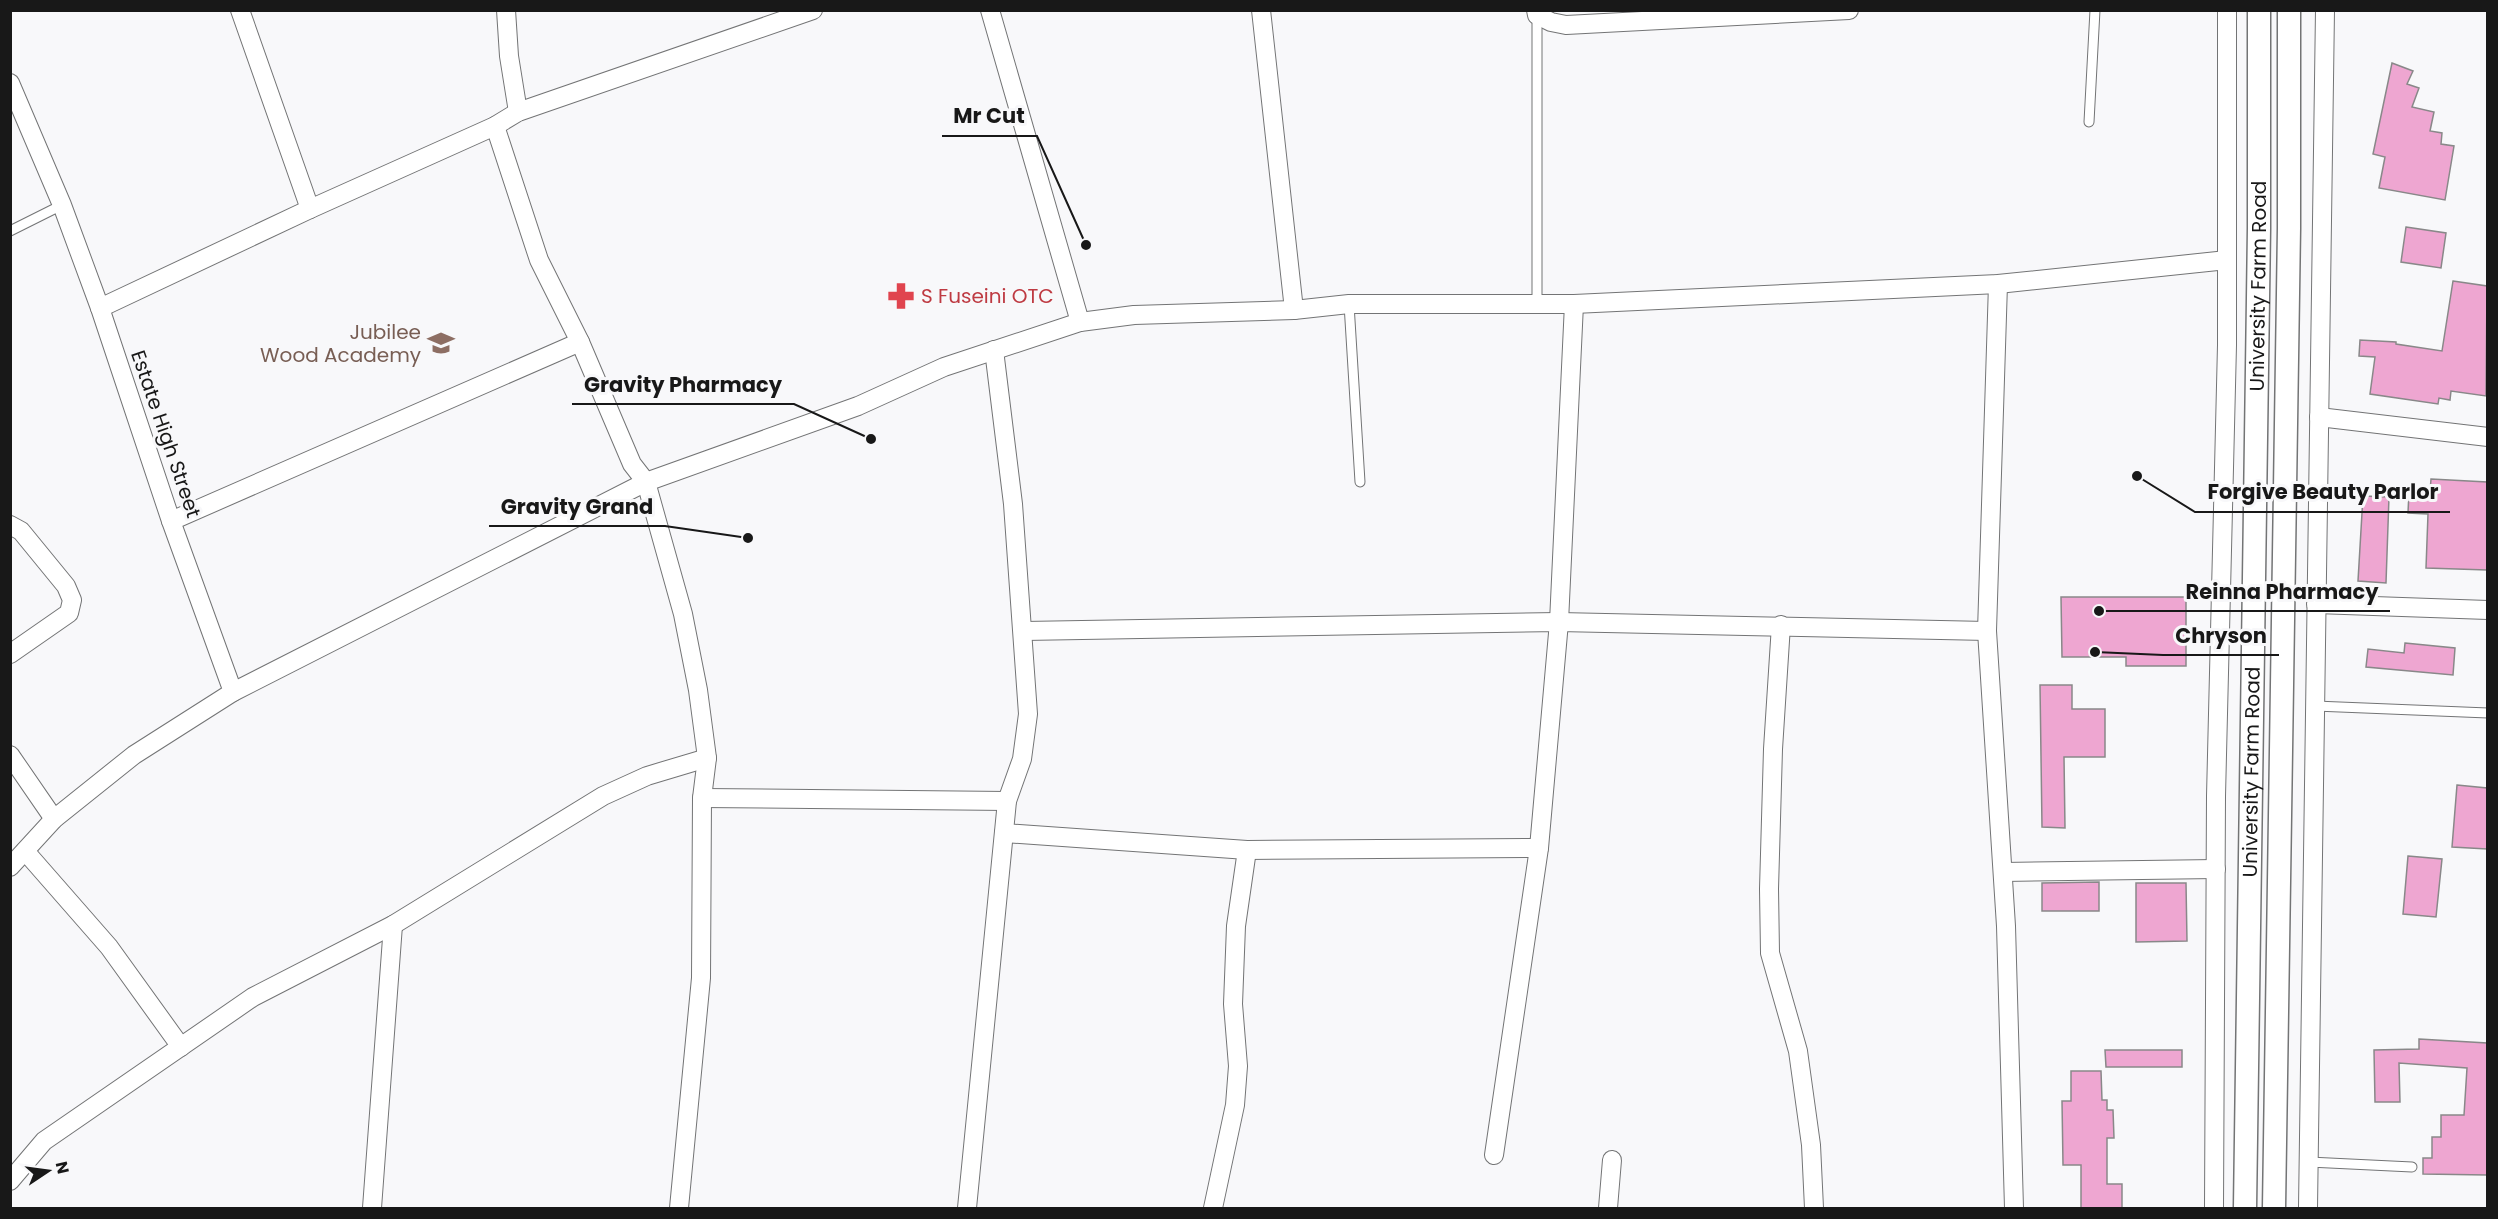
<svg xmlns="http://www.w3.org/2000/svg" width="2498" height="1219" font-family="Poppins,sans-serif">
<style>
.building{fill:#eea6d1;stroke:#898889;stroke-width:1.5}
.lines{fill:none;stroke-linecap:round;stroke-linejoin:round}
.service-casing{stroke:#737475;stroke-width:11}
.minor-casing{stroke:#737475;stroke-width:20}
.tertiary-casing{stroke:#737475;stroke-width:25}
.service{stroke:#fff;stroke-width:9}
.minor{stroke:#fff;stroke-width:18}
.tertiary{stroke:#fff;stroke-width:22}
.labels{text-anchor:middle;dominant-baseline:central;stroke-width:6;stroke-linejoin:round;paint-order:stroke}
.street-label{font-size:20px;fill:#181818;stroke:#f8f8fa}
.health-label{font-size:20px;fill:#be3a42;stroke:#f8f8fa;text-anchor:start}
.education-label{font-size:20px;fill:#785e54;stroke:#f8f8fa;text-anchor:end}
.leader{fill:none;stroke:#181818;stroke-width:2}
.callout-dot{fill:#181818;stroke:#f8f8fa;stroke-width:2}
.callout-label{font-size:21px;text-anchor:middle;font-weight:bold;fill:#181818;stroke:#f8f8fa;stroke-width:6;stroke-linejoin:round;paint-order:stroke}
</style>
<rect width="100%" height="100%" fill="#f8f8fa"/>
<g class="building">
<path d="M2392,63L2413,71L2407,84L2419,88L2412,107L2434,112L2430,131L2442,133L2441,144L2454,146L2445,200L2379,188L2385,157L2373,154Z"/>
<path d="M2406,227L2446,233L2441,268L2401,262Z"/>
<path d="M2453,281L2487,286L2486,396L2451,391L2450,400L2439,398L2438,404L2370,394L2375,357L2359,356L2360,340L2396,342V344L2442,351Z"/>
<path d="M2431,479L2487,482V570L2426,568L2428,514L2408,513L2409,491L2430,492Z"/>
<path d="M2363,496L2389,497L2386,583L2358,581Z"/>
<path d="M2061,597H2186V666H2126V657H2062Z"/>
<path d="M2405,643L2455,648L2453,675L2366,667L2368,649L2404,653Z"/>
<path d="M2040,685H2072V709H2105V757H2064L2065,828L2042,827Z"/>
<path d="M2457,785L2487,788V849L2452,847Z"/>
<path d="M2408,856L2442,859L2436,917L2403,914Z"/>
<path d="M2099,882V911H2042V883Z"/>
<path d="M2136,883H2186L2187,941L2136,942Z"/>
<path d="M2419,1039L2487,1043V1175L2423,1174V1158H2432V1137H2441V1115H2464L2467,1068L2399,1063L2400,1102H2375L2374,1050L2419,1049Z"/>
<path d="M2105,1050H2182V1067H2106Z"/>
<path d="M2071,1071H2101L2102,1100H2107V1110H2113L2114,1138H2107V1184H2122V1209H2081V1165H2063L2062,1101H2071Z"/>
</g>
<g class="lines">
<defs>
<g id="service">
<path d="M1537,15V305"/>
<path d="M2089,122L2095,10"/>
<path d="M10,231L62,205"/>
<path d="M1349,304L1360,482"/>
<path d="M2315,706L2488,713"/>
<path d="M2309,1162L2412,1167"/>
</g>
<g id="minor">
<path d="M240,10L310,209"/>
<path d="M506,10L509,56L518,112"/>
<path d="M990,10L1080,322"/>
<path d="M1261,10L1294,310"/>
<path d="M1536,10L1537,15L1551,22L1566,25L1849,10"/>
<path d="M10,83L62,205L100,308L171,521L233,692L134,755L54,819L10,867"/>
<path d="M495,126L539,260L580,342L632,464L646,482L683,614L698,690L707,758L702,798L701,978L679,1208"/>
<path d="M1998,284L1987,631L2006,926L2014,1208"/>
<path d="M100,308L310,209L495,126L518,112L813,10"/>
<path d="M2319,417L2488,437"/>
<path d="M171,521L580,342"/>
<path d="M10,525L21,531L66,586L72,600L69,613L10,654"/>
<path d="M2316,604L2488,610"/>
<path d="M1781,625L1773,749L1769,889L1770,953L1798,1051L1811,1145L1814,1208"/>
<path d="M1024,631L1559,622L1987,631"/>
<path d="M233,692L646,482L858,406L944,367L1080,322L1134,315L1294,310L1349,304H1574L1998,284L2227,260"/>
<path d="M10,755L54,819"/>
<path d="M702,798L1007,801"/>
<path d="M1004,833L1247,850L1539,848"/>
<path d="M25,851L109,947L181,1047"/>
<path d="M2003,872L2216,869"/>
<path d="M1494,1155L1539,848L1559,622L1574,304"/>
<path d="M10,1181L44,1141L253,997L393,925L603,796L647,776L707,758"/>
<path d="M372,1208L393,925"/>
<path d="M967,1208L1007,801L1022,759L1028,714L1013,504L994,350"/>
<path d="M1213,1208L1235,1105L1238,1066L1233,1004L1236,926L1247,850"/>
<path d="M1608,1208L1612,1160"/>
<path d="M2214,1208L2216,796L2227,345V10"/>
<path d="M2308,1208L2325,10"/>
</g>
<g id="tertiary">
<path id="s1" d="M2245,1208L2259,228V10"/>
<path d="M2274,1208L2289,228V10"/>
</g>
</defs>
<use href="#service" class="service-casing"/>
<use href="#minor" class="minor-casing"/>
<use href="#tertiary" class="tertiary-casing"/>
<use href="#service" class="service"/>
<use href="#minor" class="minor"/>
<use href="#tertiary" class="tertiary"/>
</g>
<defs>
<symbol id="pharmacy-bare" viewBox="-9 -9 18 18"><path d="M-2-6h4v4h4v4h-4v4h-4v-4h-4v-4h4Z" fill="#e0444e" stroke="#f8f8fa" stroke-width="2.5" paint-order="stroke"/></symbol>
<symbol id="school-bare" viewBox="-9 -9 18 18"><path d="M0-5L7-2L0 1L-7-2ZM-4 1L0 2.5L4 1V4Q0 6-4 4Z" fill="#8d6e63" stroke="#f8f8fa" stroke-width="2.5" paint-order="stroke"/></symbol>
</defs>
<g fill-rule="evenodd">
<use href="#pharmacy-bare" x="882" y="277" width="38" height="38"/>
<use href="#school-bare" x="422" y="324" width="38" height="38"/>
</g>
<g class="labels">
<g class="street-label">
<text stroke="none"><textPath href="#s1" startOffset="922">University Farm Road</textPath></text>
<text transform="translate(166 434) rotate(71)">Estate High Street</text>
<text stroke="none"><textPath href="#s1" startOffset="436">University Farm Road</textPath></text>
</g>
<g class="health-label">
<text x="921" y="296">S Fuseini OTC</text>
</g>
<g class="education-label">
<text x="421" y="332">Jubilee<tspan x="421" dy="23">Wood Academy</tspan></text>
</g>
</g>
<path class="leader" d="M1086 245L1037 136H942M871 439L794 404H572M2137 476L2195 512H2450M748 538L665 526H489M2099 611L2173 611H2390M2095 652L2163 655H2279"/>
<g class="callout-dot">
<circle cx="1086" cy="245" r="6"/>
<circle cx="871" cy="439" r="6"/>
<circle cx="2137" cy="476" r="6"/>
<circle cx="748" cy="538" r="6"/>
<circle cx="2099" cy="611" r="6"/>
<circle cx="2095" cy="652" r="6"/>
</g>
<g class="callout-label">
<text x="989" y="123">Mr Cut</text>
<text x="683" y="392">Gravity Pharmacy</text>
<text x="2323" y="499">Forgive Beauty Parlor</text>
<text x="577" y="514">Gravity Grand</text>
<text x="2282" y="599">Reinna Pharmacy</text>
<text x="2221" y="643">Chryson</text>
</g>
<rect width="2498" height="1219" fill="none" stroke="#181818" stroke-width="24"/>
<g transform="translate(48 1171) rotate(77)" stroke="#f8f8fa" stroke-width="4.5" paint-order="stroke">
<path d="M0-4.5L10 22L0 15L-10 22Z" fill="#181818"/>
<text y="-9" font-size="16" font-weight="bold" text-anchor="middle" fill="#181818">N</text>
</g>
</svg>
